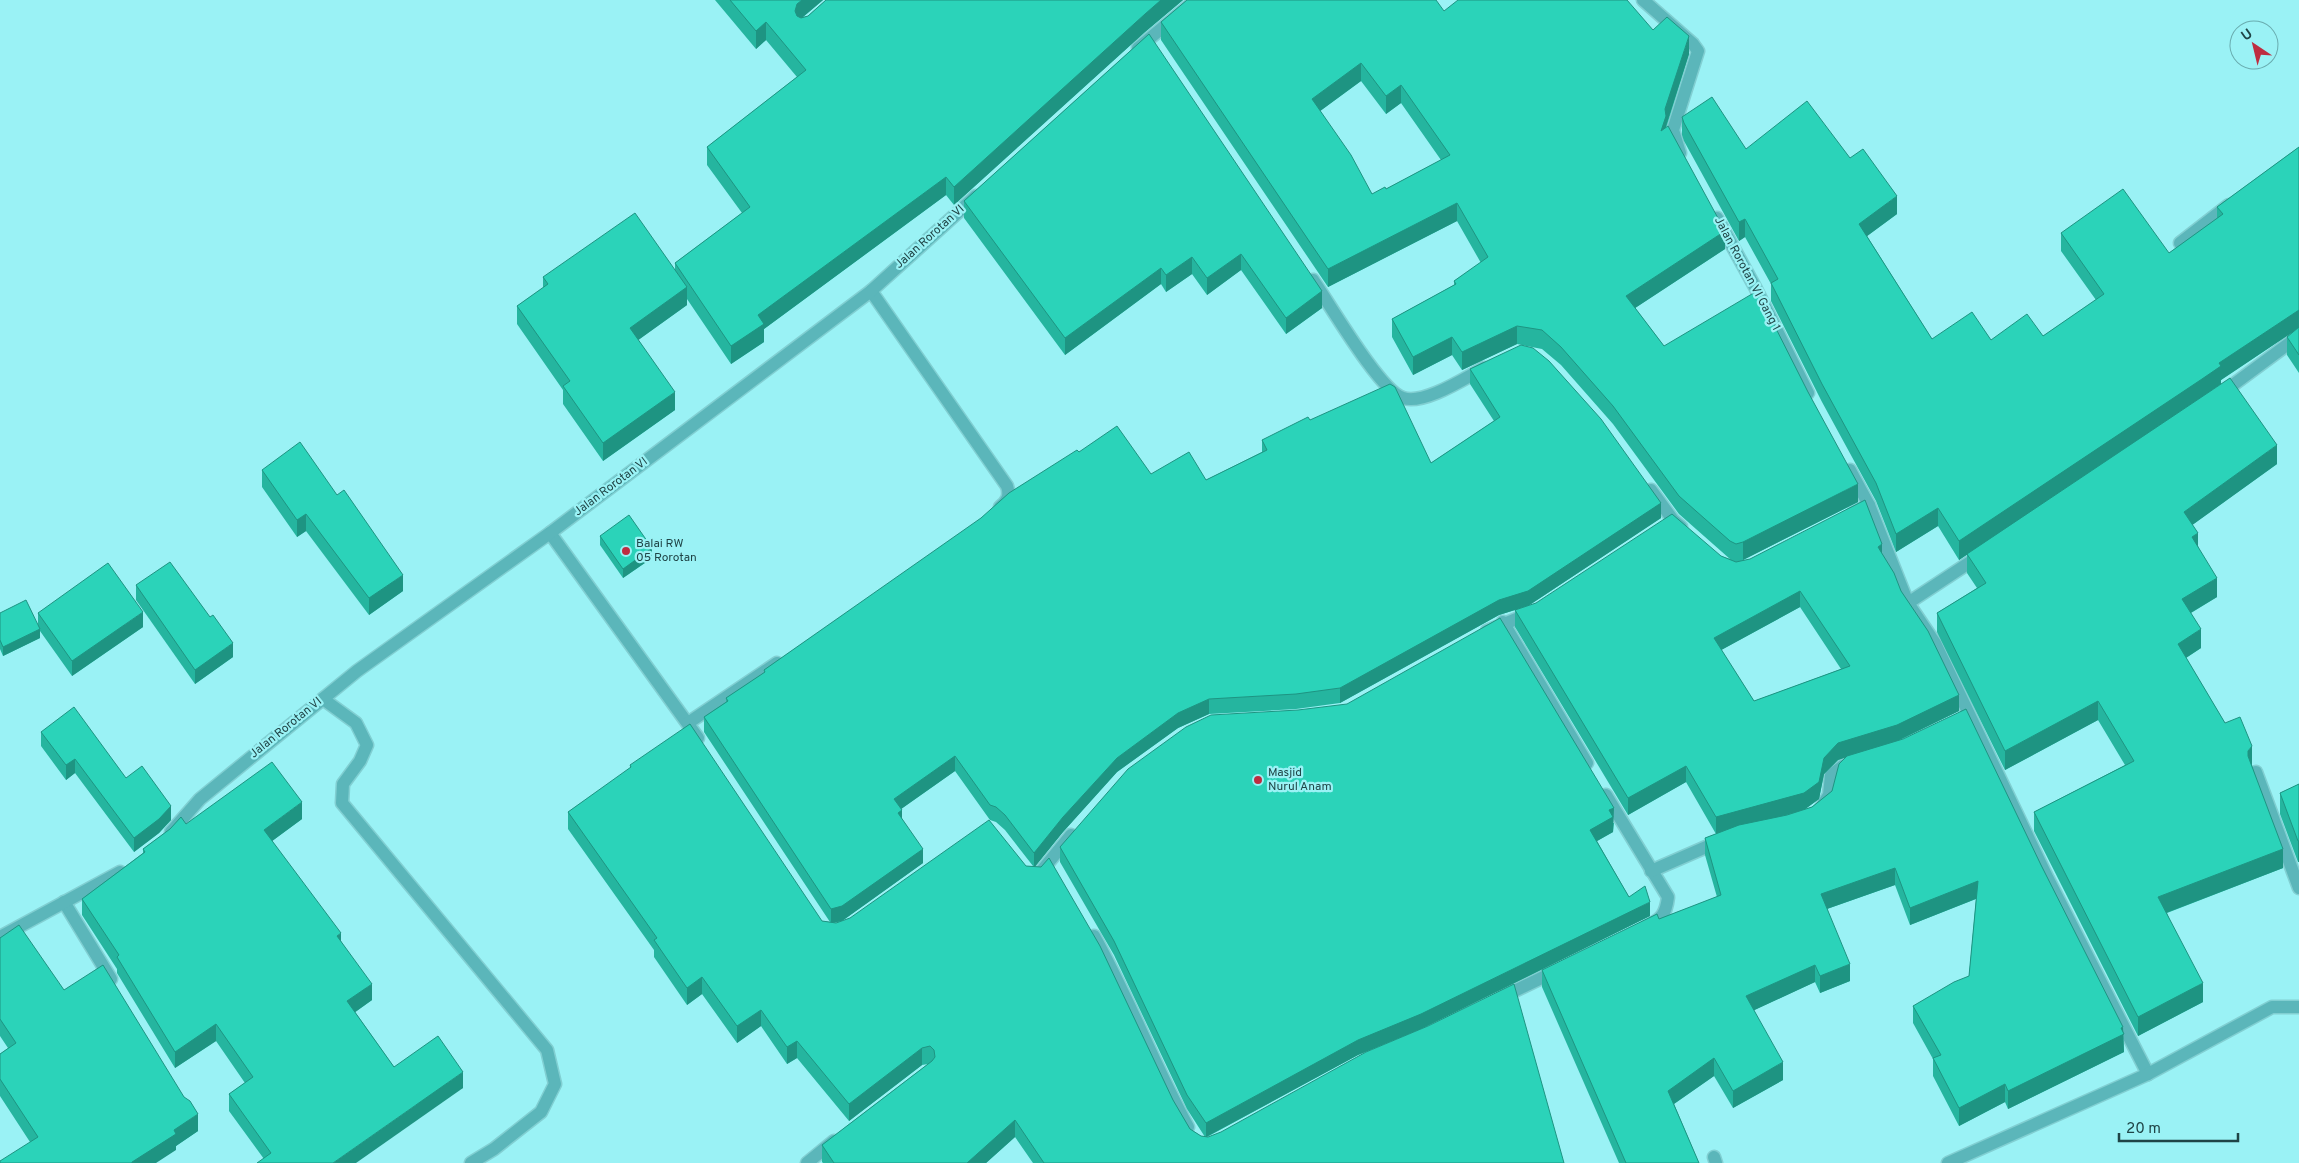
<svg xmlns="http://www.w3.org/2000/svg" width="2299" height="1163" font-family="Overpass,sans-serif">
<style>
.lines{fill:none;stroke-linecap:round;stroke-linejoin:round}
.minor-casing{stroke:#81cfd2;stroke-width:15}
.minor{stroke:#5bb6ba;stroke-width:12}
.wall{fill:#25b59f;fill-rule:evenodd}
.shaded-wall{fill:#1e9482}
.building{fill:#2bd3b9;stroke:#1e9482;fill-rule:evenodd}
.poi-dot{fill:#be2d40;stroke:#9af2f5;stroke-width:2}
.labels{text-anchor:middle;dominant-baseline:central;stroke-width:4.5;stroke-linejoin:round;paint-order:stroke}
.street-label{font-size:12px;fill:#1f4446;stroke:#9af2f5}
.poi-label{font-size:12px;fill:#1f4446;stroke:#9af2f5;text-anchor:start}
</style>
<rect width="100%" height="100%" fill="#9af2f5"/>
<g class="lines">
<defs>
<g id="minor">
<path d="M1643,0L1693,44L1698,51L1673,130L1680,153"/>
<path d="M1138,48L1196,0"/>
<path d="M1717,218L1755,287L1808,393"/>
<path d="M2180,243L2229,205"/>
<path d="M1313,280C1329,303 1380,391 1403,398C1424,405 1465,378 1484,368"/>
<path d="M871,291L1007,486C1010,495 1008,501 1000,507"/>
<path d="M2222,393L2299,336"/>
<path d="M1850,470L1869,505"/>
<path d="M1651,490L1673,520L1681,527"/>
<path d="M1852,514L1869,505L1908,603L1935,643L2048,879L2148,1074"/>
<path d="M550,533L698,738"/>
<path d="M1908,603L1981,555"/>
<path d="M1503,622L1587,763"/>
<path d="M1487,631L1531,613"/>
<path d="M323,699L356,723L367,745L360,761L343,784L342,803L547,1050L555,1084L541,1112L494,1149L471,1163"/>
<path d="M688,723L777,663"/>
<path d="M2256,772L2299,888"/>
<path d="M1606,795L1668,897C1666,914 1662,919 1646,927"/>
<path d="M1821,808L1829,795L1831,775L1843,766L1851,762"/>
<path d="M171,832L200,799L357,671L550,533L871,291L976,196"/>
<path d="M1651,871L1720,841"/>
<path d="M1039,874L1071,835"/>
<path d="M64,902L111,979"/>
<path d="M1094,936C1129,998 1154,1065 1188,1127"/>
<path d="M0,937L120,872"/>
<path d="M1502,997L1556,971"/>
<path d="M1714,1157L1716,1163"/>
<path d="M807,1163L834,1141"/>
<path d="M1948,1163L2148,1074L2272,1007H2299"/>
</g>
</defs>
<use href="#minor" class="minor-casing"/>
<use href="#minor" class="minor"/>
</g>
<g class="wall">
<path d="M715,0H823L803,17L808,16L826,0H1183L1145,32L954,205L946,195L764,329V342L731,364L687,299V305L638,340L675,410L603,461L563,404V390L517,324V306L543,288V277L675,269V263L742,213L707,165V147L797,77L766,40L756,49Z"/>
<path d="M1444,11L1653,30L1689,54L1666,128L1725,249L1635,308L1664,346L1858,502L1743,560L1882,554L1959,711L1900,740L2041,865L2123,1033L2124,1052L2008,1109L2005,1102L1959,1126L1933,1076V1059L1913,1023V1006L1969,976L1976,899L1910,925L1895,885L1827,909L1850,981L1820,993L1815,982L1754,1010L1783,1080L1733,1108L1714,1076L1674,1104L1699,1163H1619L1542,987V970L1659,919L1717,897L1705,855V838L1716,834L1686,782L1628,815L1515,627V610L1721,556L1730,559L1679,514L1613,424L1561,365L1542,349L1517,344L1462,370L1452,355L1413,375L1392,337V319L1454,285V281L1481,263L1457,221L1328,287L1161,40V22ZM1361,81L1386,114L1401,103L1441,160L1386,189L1372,194L1320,111ZM1800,607L1841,669L1754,701L1721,650ZM1845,757L1832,791L1812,807L1805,809L1819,799L1824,774L1838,760Z"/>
<path d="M1149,34L1322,308L1286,334L1241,270L1207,295L1192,274L1166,292L1161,284L1065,355L964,218V201Z"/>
<path d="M1682,117L1746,149L1850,158L1897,214L1867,236L1932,339L1991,340L2043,336L2096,300L2061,251V233L2169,253L2217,219V207L2299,147V373L2287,355V337L2294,331L2221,380V384L2212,390L2277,464L2192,525L2198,546L2217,597L2191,613L2201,648L2186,658L2225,723L2252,765L2283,868L2167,913L2203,1002L2138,1036L2034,831V812L2125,765L2098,720L2005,770L1937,632V613L1977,588L1967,573V554L2069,486L1959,560L1938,526L1896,552L1876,501L1822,402L1771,301V284L1745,237L1739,241L1684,141L1682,135Z"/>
<path d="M1470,369L1661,518L1528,606L1499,615L1340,703L1296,709L1209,714L1178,728L1117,772L1063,832L1035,866L1190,1129L1201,1136L1205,1137L1187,1109L1114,955L1060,862V847L1614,823L1613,832L1597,841L1629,897L1650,916L1421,1029L1358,1055L1207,1137L1564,1163H1033L1015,1137L986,1163H823L822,1162V1145L928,1064L922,1065L849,1121L797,1058L787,1064L761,1026L737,1043L702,994L687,1005L654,957V950L568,829V812L630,769V765L822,921L830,922L704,732V717L726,702V698L764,673V670L1079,452L1151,474L1206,480L1262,452V440L1310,420L1431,463L1494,421L1470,384ZM955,771L990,820L996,822L1005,830L1033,866H1026L836,923H834L842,921L923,863L902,819L901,809Z"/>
<path d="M262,470L403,591L369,615L306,531L297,537L262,487Z"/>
<path d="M600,536L652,558L623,578L600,545Z"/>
<path d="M136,585L233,657L195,684L136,600Z"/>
<path d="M0,613L38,625V613L143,627L72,676L40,631V638L3,656L0,649Z"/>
<path d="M41,732L126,778L171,820L159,833L134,852L75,773L66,780L41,746Z"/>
<path d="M2299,784L2298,862L2280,814V793Z"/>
<path d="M302,819L272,841L341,941L372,1000L355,1012L394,1067L463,1088L264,1159L229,1111V1094L245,1083L216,1041L175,1068L117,973V969L82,915V899L143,853V849L170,829L186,824Z"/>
<path d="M0,938L64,990L198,1131L176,1146V1150L30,1142L0,1096V1054L8,1048L0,1036Z"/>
</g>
<g class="shaded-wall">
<path d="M802,0H823L797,22L795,11L797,4Z"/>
<path d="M1161,0H1183L1145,32L954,205V187L1145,14Z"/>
<path d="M766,22V40L756,49V31Z"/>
<path d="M1689,36V54L1666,126V134L1661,131L1665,109Z"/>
<path d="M1361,63V81L1312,117V99Z"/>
<path d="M1401,85V103L1386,114V96Z"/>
<path d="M946,177V195L764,329V342L731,364V346L758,315Z"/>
<path d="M1897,196V214L1859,242V224Z"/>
<path d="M1457,203V221L1328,287V269Z"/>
<path d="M1745,219V237L1739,241V222Z"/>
<path d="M1725,231V249L1626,314V296Z"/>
<path d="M1241,254V270L1207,295V278Z"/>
<path d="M1192,257V274L1166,292V275Z"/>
<path d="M1161,268V284L1065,355V338Z"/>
<path d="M687,287V305L630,346V328Z"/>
<path d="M1322,291V308L1286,334V318Z"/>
<path d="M2299,310V328L2221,380V384L2202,397L1959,560V541L2219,363Z"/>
<path d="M1517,326V344L1462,370V352Z"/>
<path d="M1452,337V355L1413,375V357Z"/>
<path d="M675,392V410L603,461V443Z"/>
<path d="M2277,445V464L2184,531V512Z"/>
<path d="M1858,484V502L1743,560V542Z"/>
<path d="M1661,503V518L1528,606L1499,615L1340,703V688Z"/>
<path d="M1938,508V526L1896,552V534Z"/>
<path d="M306,514V531L297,537V520Z"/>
<path d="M2198,533V552L2192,537Z"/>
<path d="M1882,544V561L1878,547Z"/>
<path d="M652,548V558L623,578V569Z"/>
<path d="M403,575V591L369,615V598Z"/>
<path d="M2217,578V597L2182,618V599Z"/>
<path d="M1800,591V607L1714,654V638Z"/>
<path d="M143,612V627L72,676V661Z"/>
<path d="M40,629V638L3,656V647Z"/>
<path d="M2201,629V648L2178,663V644Z"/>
<path d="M233,643V657L195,684V670Z"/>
<path d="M1959,695V711L1897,741L1838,760L1824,774L1819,799L1804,810L1716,834V817L1838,743Z"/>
<path d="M1209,699V714L1178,728L1117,772L1063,832L1034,868V853L1063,817L1117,758L1178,713Z"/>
<path d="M2098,701V720L2005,770V751Z"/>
<path d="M2252,746V765L2248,770V751Z"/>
<path d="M955,756V771L894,814V799Z"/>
<path d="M75,759V773L66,780V765Z"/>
<path d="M1686,766V782L1628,815V798Z"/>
<path d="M302,802V819L264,847V830Z"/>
<path d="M171,806V820L159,833L134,852V838Z"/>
<path d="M1614,808L1613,832L1590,845V830L1609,810Z"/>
<path d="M902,810V825L898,813Z"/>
<rect x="2298" y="841" width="1" height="21"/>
<path d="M923,849V863L842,921L831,923V909Z"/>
<path d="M2283,849V868L2158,916V897Z"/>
<path d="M1895,868V885L1821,911V894Z"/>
<path d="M1978,881V898L1910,925V908Z"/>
<path d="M1650,902V916L1421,1029L1358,1055L1206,1137V1123L1358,1040Z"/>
<path d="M341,933V949L337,936Z"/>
<path d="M1850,964V981L1820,993V976Z"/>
<path d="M1815,965V982L1746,1014V996Z"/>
<path d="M702,977V994L687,1005V988Z"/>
<path d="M2203,983V1002L2138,1036V1017Z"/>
<path d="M372,984V1000L347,1018V1001Z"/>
<path d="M761,1010V1026L737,1043V1026Z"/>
<path d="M216,1024V1041L175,1068V1052Z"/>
<path d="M2123,1027L2124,1052L2008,1109V1091Z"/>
<path d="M797,1041V1058L787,1064V1047Z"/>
<path d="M922,1048V1065L849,1121V1104Z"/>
<path d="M1714,1058V1076L1668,1108V1091Z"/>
<path d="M1783,1062V1080L1733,1108V1091Z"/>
<path d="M463,1072V1088L356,1163H333Z"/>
<path d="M2005,1084V1102L1959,1126V1108Z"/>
<path d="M198,1114V1131L176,1146V1150L156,1163H132V1162L174,1130Z"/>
<path d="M1015,1120V1137L986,1163H967Z"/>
</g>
<g class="building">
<path d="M730,0H802L797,4L795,11L797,16L801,18L808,16L826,0H1161L1145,14L954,187L946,177L758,315L764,324L731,346L675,263L750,207L707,147L806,70L766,22L756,31Z"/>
<path d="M1187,0H1436L1444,11L1458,0H1627L1653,30L1667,17L1689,36L1665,109L1666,116L1661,131L1668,126L1725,231L1626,296L1664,346L1757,291L1808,392L1858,484L1743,542L1736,544L1730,541L1679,496L1613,406L1561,347L1542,330L1517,326L1462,352L1452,337L1413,357L1392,319L1456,284L1454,281L1488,257L1457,203L1328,269L1161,22ZM1361,63L1386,96L1401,85L1450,155L1386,189L1385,187L1372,194L1351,155L1312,99Z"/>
<path d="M1149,34L1322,291L1286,318L1241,254L1207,278L1192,257L1166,275L1161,268L1065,338L964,201Z"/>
<path d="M1712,97L1746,149L1807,101L1850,158L1863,149L1897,196L1859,224L1932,339L1972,312L1991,340L2027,314L2043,336L2104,294L2061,233L2123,189L2169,253L2223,214L2217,207L2299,147V310L2219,363L2221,366L2202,379L1959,541L1938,508L1896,534L1876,483L1822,384L1771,283L1778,279L1745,219L1739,222L1684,123L1682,117Z"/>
<path d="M635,213L687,287L630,328L675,392L603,443L563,386L570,381L517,306L548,284L543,277Z"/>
<path d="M2299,327V355L2287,337Z"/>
<path d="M1521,345L1533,348L1549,361L1601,419L1661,503L1528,591L1499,600L1340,688L1296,694L1209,699L1178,713L1117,758L1063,817L1034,853L1005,815L996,807L990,805L955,756L894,799L902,810L898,813L923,849L842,906L831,909L704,717L728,701L726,698L765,672L764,670L981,518L1009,493L1077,450L1079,452L1117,426L1151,474L1189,452L1206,480L1267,450L1262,440L1308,417L1310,420L1390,384L1395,387L1431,463L1500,417L1470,369Z"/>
<path d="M2230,378L2277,445L2184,512L2198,533L2192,537L2217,578L2182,599L2201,629L2178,644L2225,723L2240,717L2252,746L2248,751V756L2283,849L2158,897L2203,983L2138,1017L2034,812L2134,761L2098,701L2005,751L1937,613L1986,583L1967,554Z"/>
<path d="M300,442L337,495L344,490L403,575L369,598L306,514L297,520L262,470Z"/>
<path d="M1865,500L1882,544L1878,547L1894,573L1901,591L1928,631L1959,695L1897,725L1838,743L1824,758L1819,782L1804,793L1716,817L1686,766L1628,798L1515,610L1536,603L1672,514L1721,556L1736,562L1750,559ZM1800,591L1850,666L1754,701L1714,638Z"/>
<path d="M629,515L652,548L623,569L600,536Z"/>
<path d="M170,562L210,617L213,615L233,643L195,670L136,585Z"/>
<path d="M108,563L143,612L72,661L38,613Z"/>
<path d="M26,600L40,629L3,647L0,640V613Z"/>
<path d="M1500,618L1614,808L1609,810L1613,817L1590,830L1629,897L1645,886L1650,902L1421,1014L1358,1040L1206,1123L1187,1095L1114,941L1060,847L1128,769L1186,727L1211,715L1298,710L1347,704Z"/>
<path d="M74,707L126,778L142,766L171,806L159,819L134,838L75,759L66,765L41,732Z"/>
<path d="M1966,709L2041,865L2123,1027L2121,1028L2124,1034L2008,1091L2005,1084L1959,1108L1933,1058L1941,1055L1913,1006L1954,982L1969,976L1978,881L1910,908L1895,868L1821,894L1850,964L1820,976L1815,965L1746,996L1783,1062L1733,1091L1714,1058L1668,1091L1699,1163H1626L1542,970L1657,914L1659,919L1721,895L1705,838L1739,825L1787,815L1812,807L1832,791L1839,764L1847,756L1903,739Z"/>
<path d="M690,724L822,921L836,923L850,918L989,820L1026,866L1041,867L1049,858L1100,946L1173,1100L1190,1129L1201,1136L1208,1137L1221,1132L1366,1052L1428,1026L1514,984L1564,1163H1044L1015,1120L967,1163H834L822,1145L932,1061L935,1057L934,1050L930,1046L922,1048L849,1104L797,1041L787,1047L761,1010L737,1026L702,977L687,988L654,940L657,938L568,812L631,767L630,765Z"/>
<path d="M272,762L302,802L264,830L341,933L337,936L372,984L347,1001L394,1067L438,1036L463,1072L333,1163H257L271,1153L229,1094L253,1077L216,1024L175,1052L117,957L119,955L82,899L145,852L143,849L170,829L181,817L186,824Z"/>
<path d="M2299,784V841H2298L2280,793Z"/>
<path d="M19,925L64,990L103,965L184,1097L190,1101L198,1114L174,1130L176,1134L132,1162V1163H0V1161L38,1137L0,1079V1054L16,1043L0,1019V938Z"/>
</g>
<g class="poi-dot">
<circle cx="626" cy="551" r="5"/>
<circle cx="1258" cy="780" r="5"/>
</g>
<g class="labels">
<g class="street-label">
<text transform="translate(930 237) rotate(-42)">Jalan Rorotan VI</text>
<text transform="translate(1747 274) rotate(62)">Jalan Rorotan VI Gang 1</text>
<text transform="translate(611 487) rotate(-37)">Jalan Rorotan VI</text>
<text transform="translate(286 728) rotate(-39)">Jalan Rorotan VI</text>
</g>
<g class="poi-label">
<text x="636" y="544">Balai RW<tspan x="636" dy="14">05 Rorotan</tspan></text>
<text x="1268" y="773">Masjid<tspan x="1268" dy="14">Nurul Anam</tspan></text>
</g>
</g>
<g transform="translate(2254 45) rotate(325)"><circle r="24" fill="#9af2f5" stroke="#69acaf"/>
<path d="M0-4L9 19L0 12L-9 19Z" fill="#be2d40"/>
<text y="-8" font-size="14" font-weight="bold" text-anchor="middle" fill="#1f4446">U</text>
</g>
<path d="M2119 1133v8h119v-8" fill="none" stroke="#1f4446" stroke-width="2.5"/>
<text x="2126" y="1133" font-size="15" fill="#1f4446" stroke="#9af2f5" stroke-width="4" paint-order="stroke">20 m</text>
</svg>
